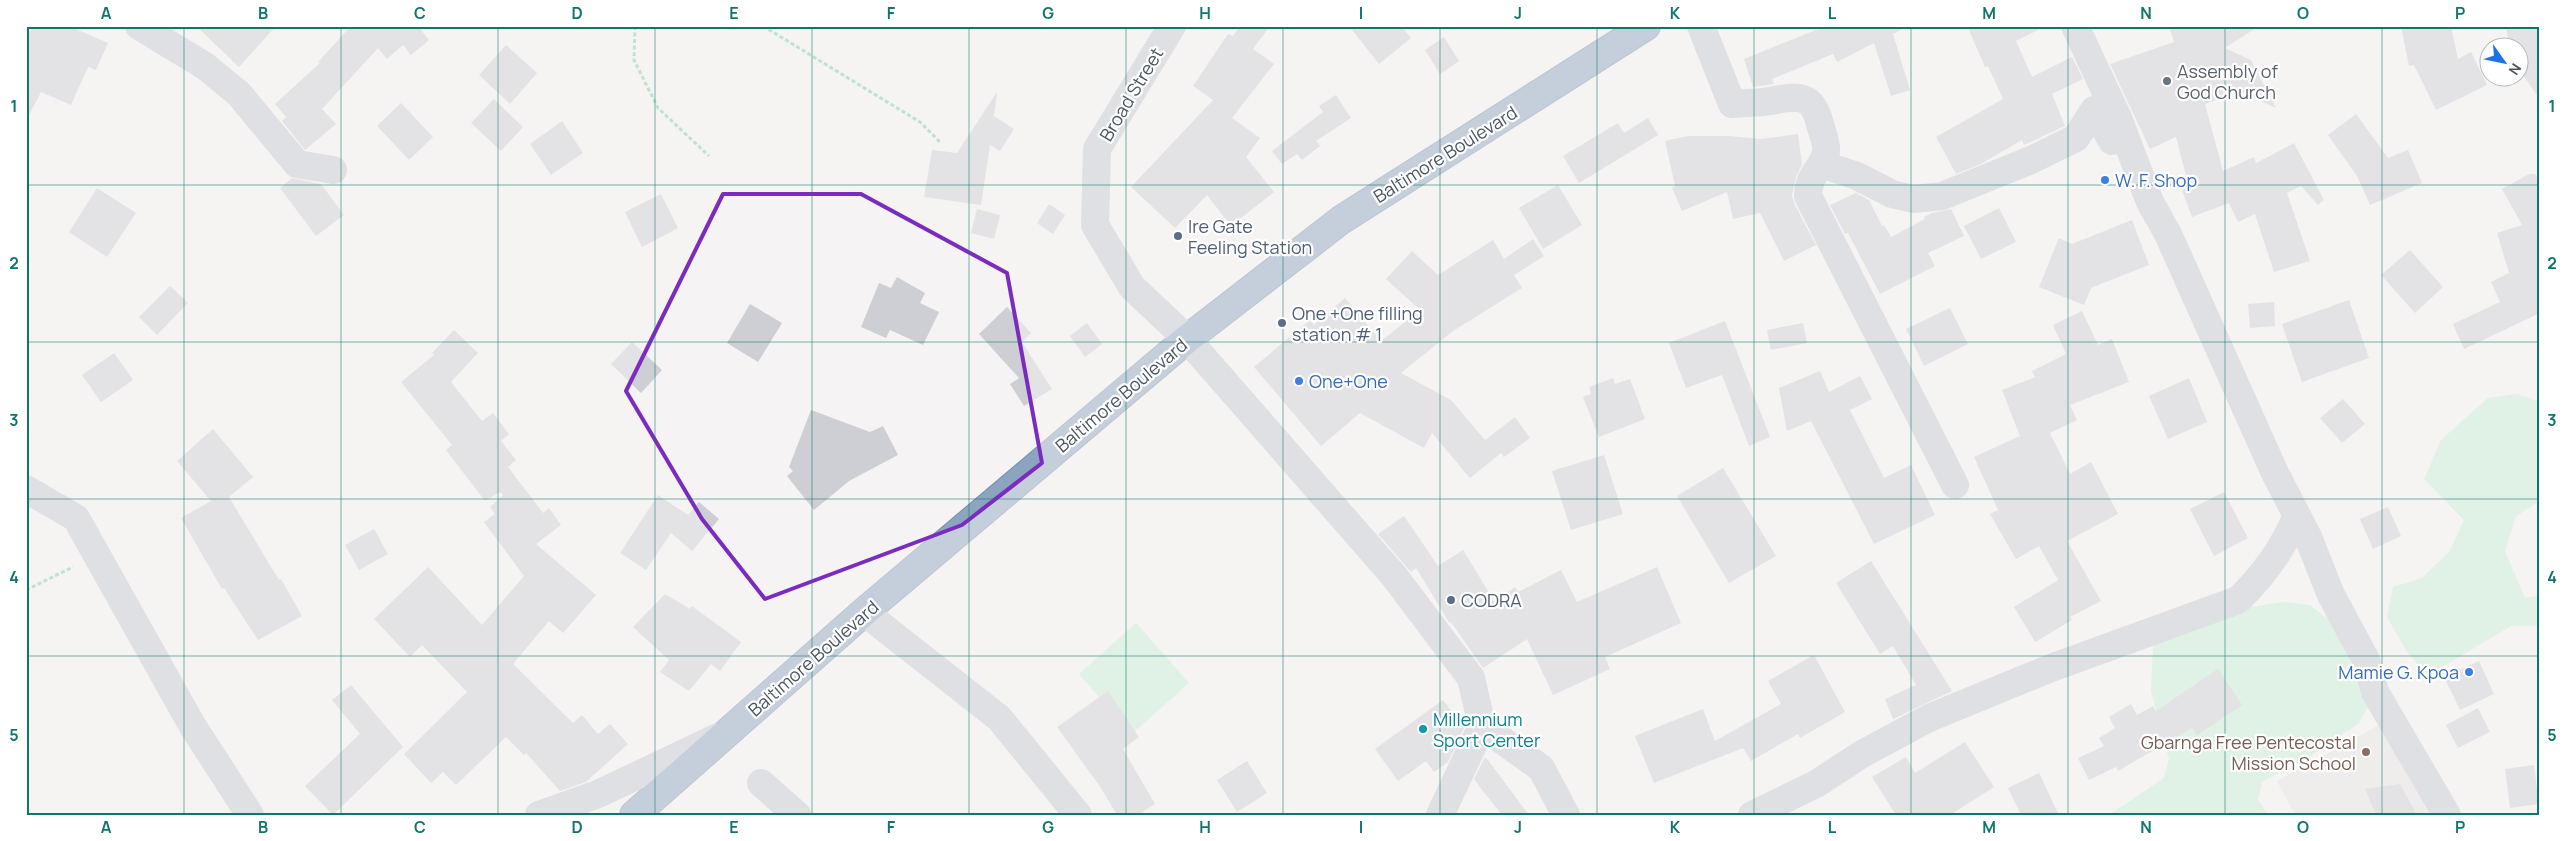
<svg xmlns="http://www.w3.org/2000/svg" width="2566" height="841" font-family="Manrope,sans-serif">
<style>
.education{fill:#e6e4e5}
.green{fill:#c3f1d5}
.building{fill:#cdcfd5}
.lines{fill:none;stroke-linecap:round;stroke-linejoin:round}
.highway-casing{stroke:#7690ad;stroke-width:30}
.path{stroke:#7ad0a6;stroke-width:3;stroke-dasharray:4 2.5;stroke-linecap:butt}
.minor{stroke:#c1cad2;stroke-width:28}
.highway{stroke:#8ba5c1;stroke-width:28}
.marked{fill:none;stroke:#7b2cbf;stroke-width:4;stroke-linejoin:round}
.grid{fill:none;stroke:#0f766e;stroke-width:1;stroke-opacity:0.55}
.worship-dot{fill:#6b7280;stroke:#fff;stroke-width:2}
.shop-dot{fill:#3f7fe0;stroke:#fff;stroke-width:2}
.service-dot{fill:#5c6f8a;stroke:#fff;stroke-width:2}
.culture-dot{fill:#0f9aa8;stroke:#fff;stroke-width:2}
.education-dot{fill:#8d6e63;stroke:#fff;stroke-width:2}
.labels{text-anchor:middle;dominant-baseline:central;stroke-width:4.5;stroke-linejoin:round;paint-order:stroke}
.worship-label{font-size:18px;fill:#5b616d;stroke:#fff;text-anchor:start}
.street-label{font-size:18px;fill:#4a5661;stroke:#fff}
.shop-label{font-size:18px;fill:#366cbe;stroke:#fff;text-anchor:start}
.service-label{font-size:18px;fill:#4e5e75;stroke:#fff;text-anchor:start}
.culture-label{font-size:18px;fill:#0d838f;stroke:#fff;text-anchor:start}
.education-label{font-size:18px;fill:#785e54;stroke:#fff;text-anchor:end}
.neatline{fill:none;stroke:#0f766e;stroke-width:2}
.grid-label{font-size:16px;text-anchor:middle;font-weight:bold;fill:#0f766e}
</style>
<rect width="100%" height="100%" fill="#f5f3f3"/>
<path class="education" d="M2385,722L2435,815H2295L2277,781Z"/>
<g class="green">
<path d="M2517,394L2540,402V501L2516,516L2505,551L2525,598L2540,595V626H2511L2427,676L2406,650L2387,617L2393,587L2422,578L2450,551L2464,520L2424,479L2441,440L2488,398Z"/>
<path d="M2283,602L2310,605L2342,630L2371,701L2359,723L2314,754L2262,782L2258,800L2268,815H2109L2164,778L2169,759L2151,692L2153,645L2237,609Z"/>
<path d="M1136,623L1189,683L1132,734L1079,674Z"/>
</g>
<g class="building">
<path d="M32,26H69L108,43L96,70L88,67L71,105L41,92L26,121V40Z"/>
<path d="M196,26H276L239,67Z"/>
<path d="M351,26H426L421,30L429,40L411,55L403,45L387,59L378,48L322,109L336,124L305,150L282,121L286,117L275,104L320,63L318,62Z"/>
<path d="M1240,26H1270L1253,49L1274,64L1232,118L1260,138L1246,157L1274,192L1231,226L1207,195L1175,228L1131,187L1213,100L1193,86L1228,34L1233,36Z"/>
<path d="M1349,26H1401L1411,38L1379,64Z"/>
<path d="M1826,26H1908L1893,34L1910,90L1891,96L1874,43L1837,62L1833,54L1772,79L1774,84L1753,87L1744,59Z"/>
<path d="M1967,26H2046L2016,41L2032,77L2072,57L2083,79L2052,94L2065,126L2024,145L2022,140L1981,164L1956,174L1936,137L2003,99L1988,66L1985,67Z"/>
<path d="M2169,26H2259L2225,48L2251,60L2276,108L2241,92L2205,104L2223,171L2254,157L2256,163L2294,143L2324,200L2318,205L2301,186L2287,193L2310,261L2274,272L2255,214L2238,222L2229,203L2192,217L2182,190L2189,187L2176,137L2150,149L2110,64L2174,42Z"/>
<path d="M2401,26H2451L2458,59L2471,52L2487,85L2436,110L2414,65L2409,66Z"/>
<path d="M2506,26H2540V100L2522,73L2518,74V48H2510Z"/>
<path d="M1444,37L1459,61L1440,74L1425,50Z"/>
<path d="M506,45L537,73L510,104L479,75Z"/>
<path d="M997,92L994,116L1014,129L1000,151L990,145L981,205L924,197L932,150L957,153Z"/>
<path d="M1336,95L1351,118L1316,141L1320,146L1302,160L1297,154L1282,164L1272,151L1323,112L1319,106Z"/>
<path d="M494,99L523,127L501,151L471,123Z"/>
<path d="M401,103L433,137L409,160L377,126Z"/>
<path d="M2356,114L2388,158L2408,150L2422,183L2370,205L2357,176L2328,135Z"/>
<path d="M1648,118L1658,135L1579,183L1563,156L1618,123L1624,133Z"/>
<path d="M562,121L583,153L551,175L530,144Z"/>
<path d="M1798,134L1802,164L1796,177L1792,195L1794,203L1816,245L1784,261L1760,213L1733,219L1727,192L1682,211L1672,188L1675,186L1665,141L1688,136H1729L1761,139Z"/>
<path d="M2529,174H2535L2540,183V313L2464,349L2453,324L2500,302L2491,282L2509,273L2497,233L2522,225L2502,189Z"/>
<path d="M292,178L321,184L344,215L316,236L280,188Z"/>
<path d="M1558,185L1582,225L1543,249L1519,208Z"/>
<path d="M97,188L136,213L107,257L69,232Z"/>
<path d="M1856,193L1869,200L1882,226L1884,225L1891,237L1925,219L1924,217L1932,213L1951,209L1964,236L1928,253L1935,266L1880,294L1848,233L1845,234L1830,205Z"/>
<path d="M661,194L678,228L642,247L625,212Z"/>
<path d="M1049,204L1065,215L1053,234L1037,223Z"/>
<path d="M1999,208L2016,242L1981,259L1964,226Z"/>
<path d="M977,209L1000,215L994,239L971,233Z"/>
<path d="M2132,220L2149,265L2091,288L2084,305L2039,287L2059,238L2072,244Z"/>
<path d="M1533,239L1544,256L1514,275L1522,288L1453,331L1401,373L1451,400L1485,440L1515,417L1530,438L1504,457L1501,453L1470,478L1432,433L1424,448L1360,413L1321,446L1254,367L1310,320L1314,325L1345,298L1381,341L1420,310L1386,279L1412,251L1438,275L1493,240L1504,259Z"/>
<path d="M2410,250L2443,287L2415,313L2381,275Z"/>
<path d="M897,277L925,293L920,303L939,312L923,345L890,330L886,338L861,327L879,283L891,288Z"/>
<path d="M170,286L188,303L157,335L139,317Z"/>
<path d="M2349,300L2369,358L2302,382L2282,324Z"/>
<path d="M2274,302L2275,326L2250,328L2248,304Z"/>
<path d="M750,304L782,323L758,362L727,343Z"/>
<path d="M1007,307L1031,333L1022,342L1052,389L1024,406L1010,384L1019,378L979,334Z"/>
<path d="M1950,308L1968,344L1924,366L1906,329Z"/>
<path d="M2082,311L2098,345L2112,339L2129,382L2070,405L2077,420L2050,433L2070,474L2091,462L2118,514L2067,541L2101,601L2070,617L2072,620L2035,642L2014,607L2058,580L2039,546L2016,559L1990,514L1998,510L1974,457L2020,436L2002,390L2035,377L2032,371L2066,354L2053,325Z"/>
<path d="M1725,321L1770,437L1749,446L1722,375L1686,388L1669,343Z"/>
<path d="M1087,323L1102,344L1085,357L1070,336Z"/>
<path d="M1803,323L1807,343L1771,350L1767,330Z"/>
<path d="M454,330L478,353L451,382L482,421L493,413L509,434L501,441L516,460L508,467L543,513L549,508L561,525L536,544L596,595L563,633L549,621L513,664L573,723L582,715L598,734L610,724L628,744L586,782L560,791L526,753L524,755L506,737L456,785L443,772L431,783L404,754L467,692L422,645L410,657L374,619L428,567L482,625L524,576L484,522L495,514L490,507L503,495L500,492L485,501L446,450L452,445L401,382L434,355L432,353Z"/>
<path d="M632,342L662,370L641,393L611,364Z"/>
<path d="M114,353L133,380L101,402L82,375Z"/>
<path d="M1820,371L1829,392L1860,376L1872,399L1850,410L1884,478L1911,465L1935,515L1874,544L1811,421L1787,431L1779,388Z"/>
<path d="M1613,378L1615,384L1630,379L1645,419L1599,437L1583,397L1591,394L1589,387Z"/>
<path d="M2189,378L2207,422L2168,439L2149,396Z"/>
<path d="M2343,399L2365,424L2342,443L2320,418Z"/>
<path d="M811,410L870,432L883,426L898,455L849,481L814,510L787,476L793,471L789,467Z"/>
<path d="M213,429L253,477L229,497L279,580L281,579L302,616L258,640L224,588L222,589L181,518L211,501L177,461Z"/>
<path d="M1604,455L1623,514L1571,530L1552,471Z"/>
<path d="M1723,468L1776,556L1729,583L1677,496Z"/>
<path d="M2224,492L2248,538L2214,556L2190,509Z"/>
<path d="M658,495L688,515L699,502L719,519L692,551L671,533L646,570L620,553Z"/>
<path d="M2388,507L2401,536L2373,549L2360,519Z"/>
<path d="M1404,516L1438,566L1463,550L1494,601L1515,587L1518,592L1561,570L1577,602L1657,567L1681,623L1605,657L1610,669L1553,695L1527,639L1483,668L1451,622H1449L1416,568L1411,572L1378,534Z"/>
<path d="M374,529L388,554L359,570L345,545Z"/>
<path d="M1871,561L1952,691L1893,719L1885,699L1916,685L1893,646L1880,654L1836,583Z"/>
<path d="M665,594L690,609L692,606L741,642L720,671L711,664L689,691L660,672L669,660L633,627Z"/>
<path d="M1814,655L1845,712L1800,738L1798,734L1751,761L1743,748L1654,783L1635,736L1703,709L1715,741L1781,704L1768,681Z"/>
<path d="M2479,661L2494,694L2460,710L2444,677Z"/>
<path d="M2218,669L2242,705L2197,735L2192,728L2118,771L2116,767L2089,780L2078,758L2104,746L2099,738L2115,728L2109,717L2131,704L2137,715L2153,706L2156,711Z"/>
<path d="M351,685L403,747L333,815L305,786L360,734L332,700Z"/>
<path d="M1108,691L1139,737L1123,749L1155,804L1138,815H1117L1101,788L1057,727Z"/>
<path d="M1443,700L1464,728L1448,762L1434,772L1426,761L1398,781L1375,749Z"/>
<path d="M2478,708L2490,732L2458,748L2446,725Z"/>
<path d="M1965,742L1994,787L1950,815H1896L1872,777L1906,757L1915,773Z"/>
<path d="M1485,757L1488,760L1529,815H1502L1483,791L1474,779Z"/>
<path d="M1247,761L1267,793L1237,812L1217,780Z"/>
<path d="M2534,765L2539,804L2510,808L2505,769Z"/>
<path d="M2039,773L2059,815H2021L2008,788Z"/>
<path d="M2400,784L2417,815H2376L2365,789Z"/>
</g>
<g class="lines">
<defs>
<path id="highway" d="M634,815L864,612L1187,339L1341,220L1646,26"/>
</defs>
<use href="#highway" class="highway-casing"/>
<g class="path">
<path d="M635,26L634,60L658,108L709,156"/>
<path d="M763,26L920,122L940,142"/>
<path d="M26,590L73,567"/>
</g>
<g class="minor">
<path d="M139,26L205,66L239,94L297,164L333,170"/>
<path d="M1172,26L1097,149L1095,225L1132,287L1187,339L1394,576L1471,678L1482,726L1541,768L1566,815"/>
<path d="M1701,26L1732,104C1742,103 1753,103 1763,102C1793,98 1811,88 1820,124C1822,132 1827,143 1826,151C1825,168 1808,172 1808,196L1955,485"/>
<path d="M2075,26L2118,118L2150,202L2168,234L2274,471L2308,537L2331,595L2366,660L2375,692L2447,815"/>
<path d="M1821,164L1857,176L1892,194L1913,199L1942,196L2031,160L2076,138L2094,110L2112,141"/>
<path d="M26,489L76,518L192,725L250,815"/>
<path d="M864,612L999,718L1078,815"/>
<path d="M761,783L797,815"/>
<path d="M539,815L598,794L718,737"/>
<path d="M1440,815L1482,726"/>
<path d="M1752,815L1816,784L1862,754L1929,718L2051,668L2238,600C2263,576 2282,550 2296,518L2302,532"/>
</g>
<use href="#highway" class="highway"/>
</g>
<path d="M0 0H2566V841H0ZM723,194H861L1007,273L1042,463L962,525L765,599L702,519L626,391Z" fill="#f5f3f3" fill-opacity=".55" fill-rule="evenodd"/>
<path class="marked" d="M723,194H861L1007,273L1042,463L962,525L765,599L702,519L626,391Z"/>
<path class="grid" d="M184,26V815M341,26V815M498,26V815M655,26V815M812,26V815M969,26V815M1126,26V815M1283,26V815M1440,26V815M1597,26V815M1754,26V815M1911,26V815M2068,26V815M2225,26V815M2382,26V815M26,185H2540M26,342H2540M26,499H2540M26,656H2540"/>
<circle class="worship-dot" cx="2167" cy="81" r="5"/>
<g class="shop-dot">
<circle cx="2105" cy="180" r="5"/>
<circle cx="1299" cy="381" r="5"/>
<circle cx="2469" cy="672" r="5"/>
</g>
<g class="service-dot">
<circle cx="1178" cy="236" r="5"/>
<circle cx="1282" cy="323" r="5"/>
<circle cx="1451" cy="600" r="5"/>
</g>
<circle class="culture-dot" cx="1423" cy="729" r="5"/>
<circle class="education-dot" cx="2366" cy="752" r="5"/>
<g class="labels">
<g class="worship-label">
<text x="2177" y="71">Assembly of<tspan x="2177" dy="21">God Church</tspan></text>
</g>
<g class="street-label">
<text transform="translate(1131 94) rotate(-59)">Broad Street</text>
<text transform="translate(1445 154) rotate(-32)">Baltimore Boulevard</text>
<text transform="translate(1121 395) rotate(-40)">Baltimore Boulevard</text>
<text transform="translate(813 658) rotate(-41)">Baltimore Boulevard</text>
</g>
<g class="shop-label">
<text x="2115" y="180">W. F. Shop</text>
<text x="1309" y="381">One+One</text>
<text x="2459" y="672" text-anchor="end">Mamie G. Kpoa</text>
</g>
<g class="service-label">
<text x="1188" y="226">Ire Gate<tspan x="1188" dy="21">Feeling Station</tspan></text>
<text x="1292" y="313">One +One filling<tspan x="1292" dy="21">station # 1</tspan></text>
<text x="1461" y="600">CODRA</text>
</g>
<g class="culture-label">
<text x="1433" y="719">Millennium<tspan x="1433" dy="21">Sport Center</tspan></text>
</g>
<g class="education-label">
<text x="2356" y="742">Gbarnga Free Pentecostal<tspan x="2356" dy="21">Mission School</tspan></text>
</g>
</g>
<rect width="2566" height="841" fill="none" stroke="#ffffff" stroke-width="55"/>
<g transform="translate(2504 62) rotate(123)"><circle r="24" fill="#ffffff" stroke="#b7bbc0"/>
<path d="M0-4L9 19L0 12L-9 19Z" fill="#1a73e8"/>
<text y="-8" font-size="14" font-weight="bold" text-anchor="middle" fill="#4a5661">N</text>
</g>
<rect x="28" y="28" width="2510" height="786" class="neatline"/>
<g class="grid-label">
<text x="106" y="19">A</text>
<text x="263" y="19">B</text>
<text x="420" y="19">C</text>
<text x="577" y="19">D</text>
<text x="734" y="19">E</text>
<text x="891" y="19">F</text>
<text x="1048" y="19">G</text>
<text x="1205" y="19">H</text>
<text x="1361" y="19">I</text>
<text x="1518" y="19">J</text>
<text x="1675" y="19">K</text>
<text x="1832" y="19">L</text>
<text x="1989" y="19">M</text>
<text x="2146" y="19">N</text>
<text x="2303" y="19">O</text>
<text x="2460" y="19">P</text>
<text x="14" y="112">1</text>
<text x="2552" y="112">1</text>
<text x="14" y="269">2</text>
<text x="2552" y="269">2</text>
<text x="14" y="426">3</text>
<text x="2552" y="426">3</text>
<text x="14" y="583">4</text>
<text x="2552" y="583">4</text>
<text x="14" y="741">5</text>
<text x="2552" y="741">5</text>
<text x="106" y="833">A</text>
<text x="263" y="833">B</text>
<text x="420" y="833">C</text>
<text x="577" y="833">D</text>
<text x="734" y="833">E</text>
<text x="891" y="833">F</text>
<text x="1048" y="833">G</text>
<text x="1205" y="833">H</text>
<text x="1361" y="833">I</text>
<text x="1518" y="833">J</text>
<text x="1675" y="833">K</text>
<text x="1832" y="833">L</text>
<text x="1989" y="833">M</text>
<text x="2146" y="833">N</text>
<text x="2303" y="833">O</text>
<text x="2460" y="833">P</text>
</g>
</svg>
